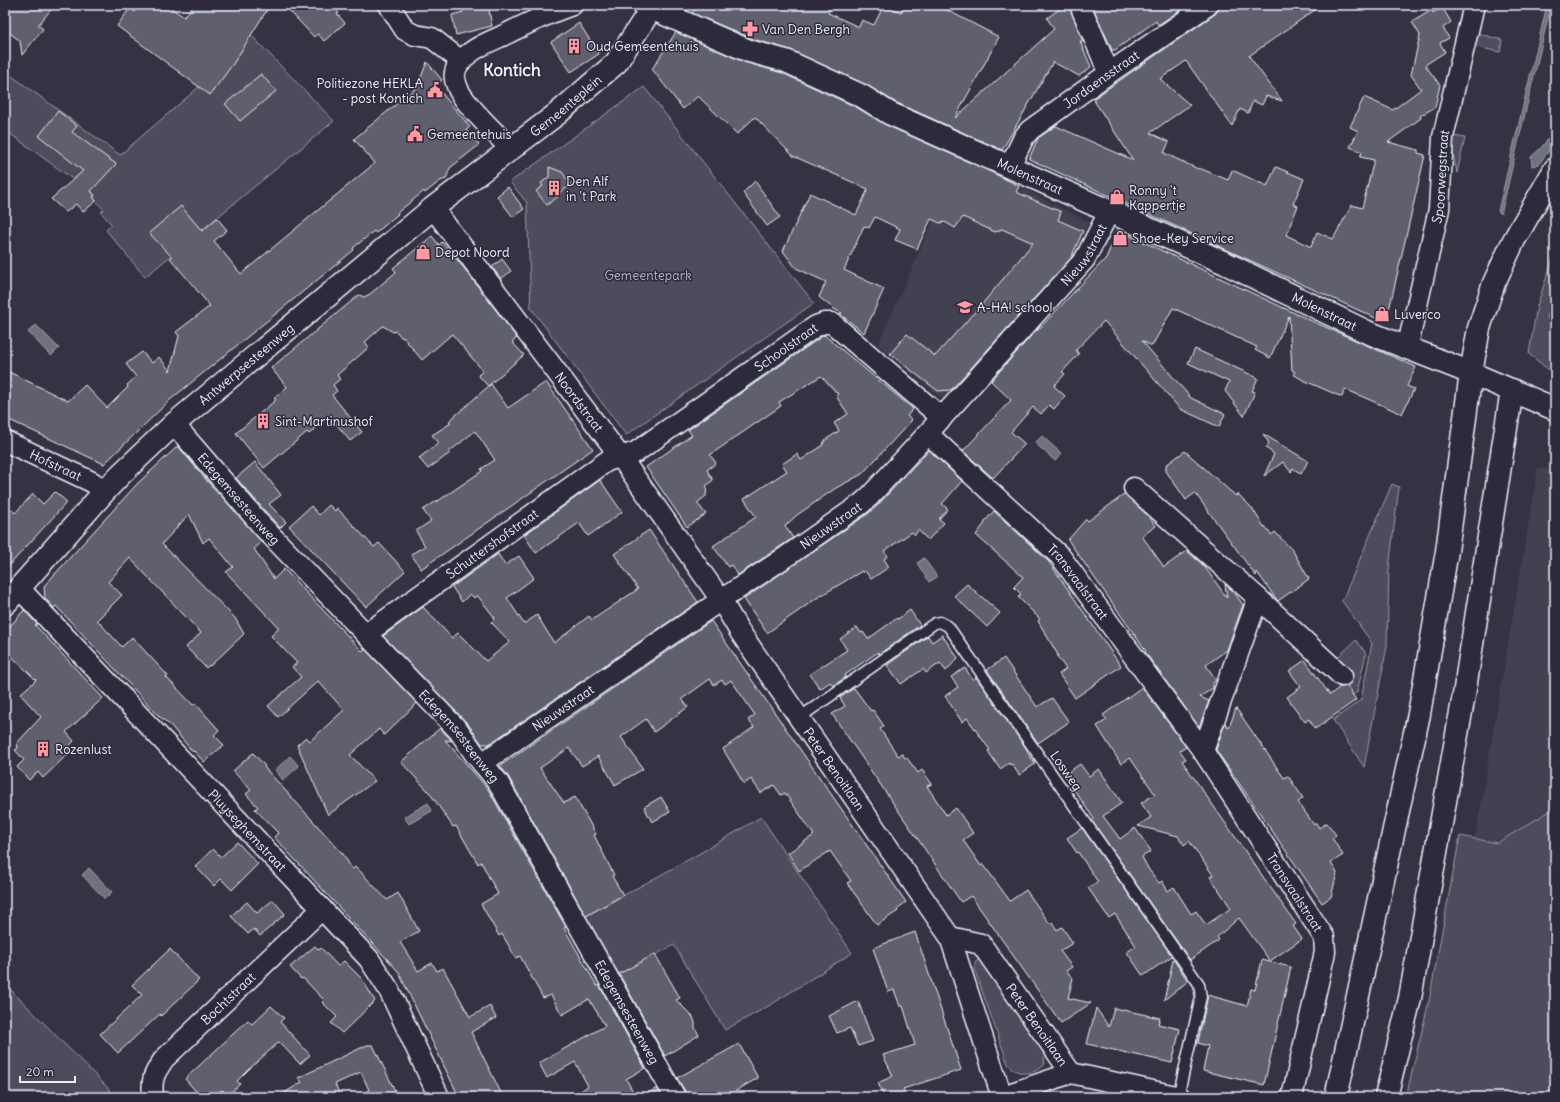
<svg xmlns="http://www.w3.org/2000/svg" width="1560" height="1102" font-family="Delius,sans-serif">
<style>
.built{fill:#433f51}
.green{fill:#4d4b5c;stroke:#9a9eaa}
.water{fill:#70717f;stroke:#a0a4af}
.building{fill:#605e6e;stroke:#e8f1f8}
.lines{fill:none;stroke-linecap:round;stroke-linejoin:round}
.service-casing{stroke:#e8f1f8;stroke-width:13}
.minor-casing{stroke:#e8f1f8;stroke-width:23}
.tertiary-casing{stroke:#e8f1f8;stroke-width:25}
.trunk-casing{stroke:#e8f1f8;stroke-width:25}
.service{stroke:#2f2a3d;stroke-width:10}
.minor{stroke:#2f2a3d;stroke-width:20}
.tertiary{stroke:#2f2a3d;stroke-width:22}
.trunk{stroke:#2f2a3d;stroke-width:22}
.labels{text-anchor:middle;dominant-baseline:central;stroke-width:3;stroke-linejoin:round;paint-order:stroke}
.poi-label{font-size:13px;fill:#e8f1f8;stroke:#2f2a3d;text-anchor:start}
.street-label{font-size:13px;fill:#e8f1f8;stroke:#2f2a3d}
.park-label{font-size:13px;fill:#b2b7c1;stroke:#2f2a3d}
.district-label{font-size:17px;font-weight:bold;fill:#e8f1f8;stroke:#2f2a3d}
</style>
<rect width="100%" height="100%" fill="#363244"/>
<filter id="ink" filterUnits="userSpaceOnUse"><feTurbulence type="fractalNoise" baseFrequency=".025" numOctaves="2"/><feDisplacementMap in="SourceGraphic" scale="8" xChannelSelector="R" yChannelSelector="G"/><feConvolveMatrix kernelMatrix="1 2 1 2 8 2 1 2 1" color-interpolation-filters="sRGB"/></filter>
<g filter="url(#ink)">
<g class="built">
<path d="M961,157L1089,222L1070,269L946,402L878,345Z"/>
<path d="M1555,460V808L1497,843L1475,839L1538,468L1553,470Z"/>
</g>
<g class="green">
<path d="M1476,33L1502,40L1500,52L1472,46Z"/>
<path d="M251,35L334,121L145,277L106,230L112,225L101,212L104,210L93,197L95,195L87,186L85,188L5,130V71L120,155L199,87Z"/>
<path d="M644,87L814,303L626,435L531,308L527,203L510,182Z"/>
<path d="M1453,136L1465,138L1457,173L1451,143Z"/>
<path d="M1555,252V294L1547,318L1555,327V375L1529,354L1537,306Z"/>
<path d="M1392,484L1399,487L1389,568L1387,646L1364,767L1333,720L1361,700L1372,643L1342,601Z"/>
<path d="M1356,640L1363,649L1366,654L1357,692L1353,695L1345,684L1336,659Z"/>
<path d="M1555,808V1097H1406L1429,1001L1460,836L1497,843Z"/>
<path d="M761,817L852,953L772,1004L725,1030L674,945L619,974L586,916L695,856Z"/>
<path d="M978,960H982L1038,1042L1043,1052L1045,1064C1035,1075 1018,1077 1008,1064L975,971C975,966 974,962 978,960Z"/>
<path d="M5,984L110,1090L101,1097H5Z"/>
</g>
<g class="water">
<path d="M1547,5H1551L1501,214L1498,211Z"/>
<path d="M1555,130V142L1539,164L1532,166L1531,157L1541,148Z"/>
<path d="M36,325L59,348L51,356L28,332Z"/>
<path d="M1042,436L1062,454L1055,461L1035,443Z"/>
<path d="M924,558L937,577L929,582L917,563Z"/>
<path d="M290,756L299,766L283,780L275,770Z"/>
<path d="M428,803L432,811L409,824L404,817Z"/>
<path d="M89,868L112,892L105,899L82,875Z"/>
</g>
<g class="building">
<path d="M5,5H55L38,25L43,29L22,55L20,41L5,29Z"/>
<path d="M140,5H167L184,17L194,5H270L233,64L210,95L117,26L130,8L135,12Z"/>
<path d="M284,5H331L339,13L337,14L345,23L324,41L318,34L314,37Z"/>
<path d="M461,5H488L492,26L456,35L452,15L463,12Z"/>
<path d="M699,5H832L828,13L859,27L862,20L874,25L884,5L901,12L904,5H937L999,37L955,118L1054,29L1047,18L1065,5H1069L1083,42L1080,41L1091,67L1079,76L1053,62L1002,150L895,102L867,85L791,50L753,39L692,13Z"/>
<path d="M1092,5H1188L1158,25L1156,21L1115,50H1112Z"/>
<path d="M1219,5H1322L1249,56L1282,101L1266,96L1262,105L1253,101L1248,113L1240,109L1232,126L1186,61L1160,79L1190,105L1150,133L1169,142L1164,153L1198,169L1199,168L1228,180L1232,170L1267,186L1276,167L1304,179L1293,204L1298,206L1286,235L1311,247L1317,232L1333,239L1352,205L1362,208L1374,160L1360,157L1362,152L1350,147L1358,131L1350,127L1364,97L1393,110L1421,89L1411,75L1420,35L1412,22L1432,10L1433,13L1442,7L1451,22L1443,28L1449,38L1440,43L1445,52L1425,65L1440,85L1435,107L1420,116L1421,118L1388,142L1418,150V153L1425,155L1388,314L1380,320L1029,159L1038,138L1056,126L1133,160L1093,99L1215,14L1218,10Z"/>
<path d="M579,23L599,54L571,72L551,42Z"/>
<path d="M676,32L744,62L782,73L856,107L884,124L991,172L1019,186L1016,192L1061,212L1058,220L1083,231L1071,258L951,390L938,391L890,354L907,334L935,356L983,303L1033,243L1002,229L995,232L963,217L955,228L945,222L940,223L931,219L917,249L895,240L900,229L875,217L869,228L864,226L844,270L884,289L864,333L840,314L842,313L834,309L819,297L826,282L796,268L783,251L810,193L856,215L868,189L793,156L755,117L737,134L698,96L683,109L652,69Z"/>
<path d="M427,62L442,80L435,85L470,127L466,130L479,145L450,168L446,179L440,181L425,193L424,191L397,213L398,214L376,233L374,231L353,248L354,250L170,400L104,464L5,418V370L68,401L85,385L107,408L128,387L127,385L136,377L126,364L142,352L152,363L159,357L170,371L179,336L176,332L210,306L170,258L172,257L149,233L181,206L202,231L217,218L227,230L214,241L241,274L375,163L354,139L417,87Z"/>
<path d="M261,74L276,91L240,121L225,104Z"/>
<path d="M58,111L77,126L72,132L116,164L91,191L95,196L93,197L96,201L83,212L76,204L66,212L51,199L83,171L39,136Z"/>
<path d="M549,167L562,172L571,185L559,193L560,195L547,205L536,191L543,186L541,183L549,177Z"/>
<path d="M755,181L780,217L767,226L743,193Z"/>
<path d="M508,187L524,209L513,217L497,196Z"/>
<path d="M1118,230L1305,318L1416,367L1407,386L1414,389L1402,414L1345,389L1342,397L1303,380L1293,374L1295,372L1292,370L1289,316L1270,358L1255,350L1257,347L1173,308L1152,346L1142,341L1191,398L1225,414L1219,427L1180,409L1104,321L1076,350L1079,354L1062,372L1065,374L1054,386L1065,396L1054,409L1049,405L1041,414L1033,407L1011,432L1025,444L993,478L963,451L1011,400L991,381L1039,327L1037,331L1106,258Z"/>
<path d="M432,236L439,245L442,242L464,268L517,338L512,342L524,355L488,386L478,375L483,371L452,334L422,360L403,337L402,338L396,331L393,332L383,326L365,342L369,347L337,375L340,379L333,385L337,391L332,395L362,432L350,441L330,416L309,434L307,432L264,468L236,433L276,400L274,398L287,387L271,368L359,295L364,297L370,294L396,272L393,268Z"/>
<path d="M502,259L511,271L501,279L492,267Z"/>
<path d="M824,335L913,409L907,416L912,420L862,474L836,488L797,515L785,526L793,538L738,575L731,565L728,567L713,546L756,517L744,499L787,471L782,464L797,454L801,460L822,446L825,440L839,431L834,423L848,414L836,396L838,394L821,376L779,402L781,406L710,455L716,463L707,470L713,480L707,485L706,496L697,503L706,514L687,527L646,467L692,435L688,430Z"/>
<path d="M1195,349L1258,378L1252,391L1255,392L1244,416L1225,391L1229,382L1188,363Z"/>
<path d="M546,382L593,449L421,569L411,554L425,546L416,531L431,521L423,510L438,500V501L482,471L481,469L495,460L475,431L449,452L450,453L428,469L419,458L439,443L432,435L451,423L449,421L491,384L508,408Z"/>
<path d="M1263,434L1308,461L1301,474L1293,468L1291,472L1283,462L1264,476L1274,454L1266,448L1269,443Z"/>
<path d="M178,446L218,494L219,493L262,542L254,549L274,579L284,569L362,651L365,649L417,703L384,735L379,729L350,755L375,781L328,815L297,745L306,737L310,741L344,710L318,681L278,717L268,706L301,677L292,667L297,663L271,636L279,628L226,572L233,567L209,538L203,543L189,514L162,544L235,618L244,634L210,666L209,665L206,668L186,647L201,633L130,558L108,582L122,595L97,620L122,647L132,637L168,676L166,677L193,705L195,703L219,730L214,735L224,745L204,762L194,751L193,752L171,726L159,716L56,606L54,608L45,598L44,586L138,483Z"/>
<path d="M929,450L962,481L942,504L948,509L939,519L944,523L928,540L918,530L915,535L912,532L884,551L888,556L884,559L889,567L871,579L865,571L863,573L862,571L817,598L767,633L744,599L869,513L877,506Z"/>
<path d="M1185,451L1230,491L1236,496L1238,494L1252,508L1264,527L1265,526L1271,535L1275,532L1293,551L1309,579L1278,601L1277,600L1257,572L1256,576L1195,493L1186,500L1166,471V465Z"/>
<path d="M255,462L281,495L269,504L286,522L280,528L236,478Z"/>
<path d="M600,480L622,512L588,536L579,523L536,553L524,535Z"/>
<path d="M55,492L67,502L5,570V503L15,513L33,494L43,504Z"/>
<path d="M1125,494L1149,517L1156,526L1142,536L1164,567L1187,551L1204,566L1227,598L1225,584L1234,592L1243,605L1227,650L1206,665L1216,680L1213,683V688L1200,697L1209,701L1199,727L1145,652L1146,651L1068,540L1086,519L1088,521Z"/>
<path d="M329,505L335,511L337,508L374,547L379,543L405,571L366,607L289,526L311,506L319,515Z"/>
<path d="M994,511L1049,562L1121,666L1075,698L1059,674L1066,669L1057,656L1058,655L1038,621L1040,619L1018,597L1021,594L1014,587L1023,577L976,535L985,523L984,522Z"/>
<path d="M649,530L698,602L489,744H482L467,723L383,636L423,607L452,638L458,633L486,661L510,642L491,622L495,618L477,595L474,598L470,594L462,602L452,587L498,554L505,565L519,556L534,578L507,598L524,624L537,615L554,643L589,616L592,620L638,589L614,554Z"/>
<path d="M967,584L1000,613L987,627L954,596Z"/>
<path d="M24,610L37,624L35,625L103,698L66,732L74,741L69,746L68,754L43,778L38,772L29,780L17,767L24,760L15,750L18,748L17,743L41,717L20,694L36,680L5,650V632Z"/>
<path d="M910,610L920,625L879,654L878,652L845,675L846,677L833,686L830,682L820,689L810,674L847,650L840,639L857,627L861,633L863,632L868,639L897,618L898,619Z"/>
<path d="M711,621L906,902L897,909L898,911L877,925L847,883L851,881L830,851L799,871L788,853L814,835L785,793L781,795L774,785L761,793L751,779L744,784L723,749L754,727L748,720L755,715L731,680L725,684L722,680L714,685L710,679L682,699L688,707L654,732L646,719L621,737L643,769L615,785L598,756L582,766L569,748L540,768L564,803L575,797L596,834L594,835L614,875L612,876L623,895L586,916L508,776L500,766Z"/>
<path d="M942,635L958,658L946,671L940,663L926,673L923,669L901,684L887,665L928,636L932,642Z"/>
<path d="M1004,658L1037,707L1052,698L1069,722L1038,743L987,670Z"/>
<path d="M1305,660L1330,695L1340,687L1347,686L1356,700L1315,729L1309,719L1305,722L1287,697L1301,687L1289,671Z"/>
<path d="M965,668L973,680L976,677L1028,751L1027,752L1035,764L1019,775L1012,764L1010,765L1009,763L1000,769L988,751L990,750L967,718L962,722L945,696L958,687L951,677Z"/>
<path d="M1142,687L1186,747L1180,751L1186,759L1182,761L1296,924L1293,926L1302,939L1270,961L1239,918L1217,937L1219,940L1190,960L1092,821L1094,819L1064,775L1080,764L1089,776L1099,769L1122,803L1103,816L1120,839L1135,828L1151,851L1142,857L1149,870L1159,883L1162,881L1168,891L1174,887L1191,914L1196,911L1206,925L1231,908L1210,877L1213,875L1189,841L1184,845L1178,836L1138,826L1151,817L1141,803L1155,794L1130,758L1121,764L1097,726L1107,720L1103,715Z"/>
<path d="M854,688L871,711L873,710L884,726L880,729L898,756L902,754L905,758H907L918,773L922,770L932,784L927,786L946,815L956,808L973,833L963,840L981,866L983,864L1010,901L1026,890L1050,924L1052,922L1057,930L1062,927L1073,943L1060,951L1072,967L1066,971L1073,978L1068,998L1091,1003L1061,1023L971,896L961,902L832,714L845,706L840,698Z"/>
<path d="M1236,708L1284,778L1288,776L1303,798L1298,802L1314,825L1316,823L1319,828L1327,823L1336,835L1332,838L1343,855L1331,863L1337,873L1331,897L1322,903L1216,750L1225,723L1229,728Z"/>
<path d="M440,728L452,741L445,740L488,789L566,927L564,928L597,986L599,985L645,1068L626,1079L636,1097H572L588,1086L575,1062L547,1078L539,1063L605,1026L589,999L562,1015L551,995L543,998L520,956L516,958L502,934L499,936L481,904L498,894L481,862L478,864L456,826L453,827L429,792L401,762Z"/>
<path d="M253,753L265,766L264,767L343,854L352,869L356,867L387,900L398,893L419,931L400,942L418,971L432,963L437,971L443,968L470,1017L490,1006L496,1018L471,1032L503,1097H459L398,971L274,837L278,833L255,809L258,807L246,794L251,790L233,771Z"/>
<path d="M661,797L670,812L652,822L644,807Z"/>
<path d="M1082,828L1172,956L1143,976L1127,952L1136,946L1115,914L1109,918L1088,888L1098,882L1078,852L1077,853L1067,838Z"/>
<path d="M237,842L258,864L232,890L221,879L214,886L195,866L213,849L221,857Z"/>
<path d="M273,900L285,914L260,936L254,929L248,934L231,916L247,902L257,913Z"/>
<path d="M915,932L961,1070L903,1089L907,1097H884L878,1083L893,1076L883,1055L915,1045L903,1006H900L894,990L888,992L873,948Z"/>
<path d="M315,946L319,950L321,948L338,966L344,961L362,979L375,1001L342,1033L331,1023L337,1017L322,1002L324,1000L303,978L301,979L290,967Z"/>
<path d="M170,949L199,980L161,1016L160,1014L118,1053L100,1034L142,995L132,985Z"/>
<path d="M655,954L680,998L676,1000L693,1017L695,1023V1028L699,1035L665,1056L619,974Z"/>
<path d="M1173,959L1188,981L1164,1000L1170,974Z"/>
<path d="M1262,960L1291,967L1264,1085L1203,1071L1208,1046L1198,1043L1208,995L1247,1006L1251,989L1255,990Z"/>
<path d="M858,1001L873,1041L858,1046L850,1028L837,1033L829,1016Z"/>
<path d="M271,1006L284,1018L280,1022L310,1055L300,1064L279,1042L248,1070L237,1081L240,1084L228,1095L223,1090L222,1091L221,1090L214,1097H201L185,1079L248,1020L252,1024Z"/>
<path d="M1096,1008L1109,1027L1114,1008L1160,1018L1158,1024L1180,1029L1172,1063L1087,1044Z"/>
<path d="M739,1044L758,1078L725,1097H686L685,1091L677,1078Z"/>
<path d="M367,1045H373L398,1097H354L369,1090L361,1072L335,1084L341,1097H278L302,1082L298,1078Z"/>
<path d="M657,1088L662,1097H641Z"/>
</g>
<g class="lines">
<defs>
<path id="service" d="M799,718L935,623L940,622L948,626L1199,984L1201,997L1178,1097"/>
<g id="minor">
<path d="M389,5L405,30L415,35L432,38L461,61"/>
<path d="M1080,5L1109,73"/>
<path d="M510,148C497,134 462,103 457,86C453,77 454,69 461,61C471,49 489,42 502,36C526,24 548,13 572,5"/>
<path id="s1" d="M1009,168L1024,137L1030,130L1109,73L1208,5"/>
<path id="s2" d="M433,208L620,456L721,600L740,632L950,937L1002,1097"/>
<path id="s3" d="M1407,349L1439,209L1443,137L1474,5"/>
<path id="s4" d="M174,424L263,527L459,731L474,753L498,782L675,1097"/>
<path id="s5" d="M928,434L1060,556L1203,751L1324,937L1325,952L1292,1097"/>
<path id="s6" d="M5,441L92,482L105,491"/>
<path d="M1134,488L1258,598L1203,751"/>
<path id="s7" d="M19,588L369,959L389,990L439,1097"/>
<path d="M1258,598L1342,676"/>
<path id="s8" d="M366,634L607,461L636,452L816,326L824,323H832L942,418"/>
<path id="s9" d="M482,763L721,600L787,556L861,504L869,497L919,443L1085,259L1109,212"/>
<path id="s10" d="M950,937L981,944L1071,1073"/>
<path id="s11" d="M153,1097C151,1078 154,1074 164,1059L322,909"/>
<path d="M1000,1097L1071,1073L1180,1097"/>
</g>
<g id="tertiary">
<path id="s12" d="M644,5L749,51L786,61L862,96L889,113L1225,263L1367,332L1471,373L1555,409"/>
<path id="s13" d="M5,604L105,491L122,473L174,424L433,208L557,114L616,63L651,9"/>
</g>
<g id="trunk">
<path d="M1336,1097L1419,714L1447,551L1471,373L1479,328L1494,283L1514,240L1555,169"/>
<path d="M1386,1097L1410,998L1464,695L1512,390"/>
</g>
</defs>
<use href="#service" class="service-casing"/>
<use href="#minor" class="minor-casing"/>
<use href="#tertiary" class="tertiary-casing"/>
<use href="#trunk" class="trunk-casing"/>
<use href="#service" class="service"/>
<use href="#minor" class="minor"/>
<use href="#tertiary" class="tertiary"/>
<use href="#trunk" class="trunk"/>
</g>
</g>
<defs>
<symbol id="pharmacy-bare" viewBox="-9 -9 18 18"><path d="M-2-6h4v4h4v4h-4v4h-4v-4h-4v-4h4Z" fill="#ff9aa2" stroke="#2f2a3d" stroke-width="2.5" paint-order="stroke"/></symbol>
<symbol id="building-bare" viewBox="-9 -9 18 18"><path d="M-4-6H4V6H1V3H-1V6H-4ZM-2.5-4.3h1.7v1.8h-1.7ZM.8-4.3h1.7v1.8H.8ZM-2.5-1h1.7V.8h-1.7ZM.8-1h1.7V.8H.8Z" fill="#ff9aa2" stroke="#2f2a3d" stroke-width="2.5" paint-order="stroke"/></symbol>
<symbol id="civic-bare" viewBox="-9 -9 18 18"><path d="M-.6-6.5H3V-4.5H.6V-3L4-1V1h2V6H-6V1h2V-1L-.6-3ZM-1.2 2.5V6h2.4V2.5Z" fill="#ff9aa2" stroke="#2f2a3d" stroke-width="2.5" paint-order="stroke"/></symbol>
<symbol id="shop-bare" viewBox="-9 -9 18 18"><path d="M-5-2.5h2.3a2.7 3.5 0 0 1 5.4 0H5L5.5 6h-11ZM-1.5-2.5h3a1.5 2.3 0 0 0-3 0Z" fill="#ff9aa2" stroke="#2f2a3d" stroke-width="2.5" paint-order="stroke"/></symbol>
<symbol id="school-bare" viewBox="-9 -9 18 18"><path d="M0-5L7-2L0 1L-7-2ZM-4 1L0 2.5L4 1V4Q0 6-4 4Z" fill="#ff9aa2" stroke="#2f2a3d" stroke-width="2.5" paint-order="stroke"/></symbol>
</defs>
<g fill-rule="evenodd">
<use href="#pharmacy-bare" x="739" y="18" width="22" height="22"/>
<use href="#building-bare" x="563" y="35" width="22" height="22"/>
<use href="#civic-bare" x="424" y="79" width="22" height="22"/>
<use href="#civic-bare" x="404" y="123" width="22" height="22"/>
<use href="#building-bare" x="543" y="177" width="22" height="22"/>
<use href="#shop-bare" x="1106" y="186" width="22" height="22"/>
<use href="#shop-bare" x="1109" y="227" width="22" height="22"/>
<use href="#shop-bare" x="412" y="241" width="22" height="22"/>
<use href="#school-bare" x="954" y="296" width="22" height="22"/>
<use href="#shop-bare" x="1371" y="303" width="22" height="22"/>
<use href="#building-bare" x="252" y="410" width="22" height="22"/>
<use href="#building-bare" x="32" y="738" width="22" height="22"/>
</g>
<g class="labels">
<g class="poi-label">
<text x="762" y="29">Van Den Bergh</text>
<text x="586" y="46">Oud Gemeentehuis</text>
<text x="423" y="83" text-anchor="end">Politiezone HEKLA<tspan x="423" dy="15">- post Kontich</tspan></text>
<text x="427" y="134">Gemeentehuis</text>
<text x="566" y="181">Den Alf<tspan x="566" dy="15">in 't Park</tspan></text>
<text x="1129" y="190">Ronny 't<tspan x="1129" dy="15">Kappertje</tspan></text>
<text x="1132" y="238">Shoe-Key Service</text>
<text x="435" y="252">Depot Noord</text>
<text x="977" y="307">A-HA! school</text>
<text x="1394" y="314">Luverco</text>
<text x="275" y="421">Sint-Martinushof</text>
<text x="55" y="749">Rozenlust</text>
</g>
<g class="street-label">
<text stroke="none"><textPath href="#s1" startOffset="131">Jordaensstraat</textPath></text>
<text stroke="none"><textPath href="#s13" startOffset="752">Gemeenteplein</textPath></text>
<text stroke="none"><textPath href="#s12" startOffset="423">Molenstraat</textPath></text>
<text stroke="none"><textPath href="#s3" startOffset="176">Spoorwegstraat</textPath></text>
<text stroke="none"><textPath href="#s9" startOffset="794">Nieuwstraat</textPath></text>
<text stroke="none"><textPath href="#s12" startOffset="747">Molenstraat</textPath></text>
<text stroke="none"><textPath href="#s8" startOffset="510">Schoolstraat</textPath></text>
<text stroke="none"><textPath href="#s13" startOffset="341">Antwerpsesteenweg</textPath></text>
<text stroke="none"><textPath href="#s2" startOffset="243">Noordstraat</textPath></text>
<text stroke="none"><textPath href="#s6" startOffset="56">Hofstraat</textPath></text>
<text stroke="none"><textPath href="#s4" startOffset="99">Edegemsesteenweg</textPath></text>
<text stroke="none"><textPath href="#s9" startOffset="422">Nieuwstraat</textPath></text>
<text stroke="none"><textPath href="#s8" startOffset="155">Schuttershofstraat</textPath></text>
<text stroke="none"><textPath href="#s5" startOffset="211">Transvaalstraat</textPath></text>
<text stroke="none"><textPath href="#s9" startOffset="98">Nieuwstraat</textPath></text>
<text stroke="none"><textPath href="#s4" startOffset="423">Edegemsesteenweg</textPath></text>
<text stroke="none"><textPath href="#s2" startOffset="690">Peter Benoitlaan</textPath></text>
<text transform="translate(1066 771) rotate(55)">Losweg</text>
<text stroke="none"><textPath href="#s7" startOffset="333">Pluyseghemstraat</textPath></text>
<text stroke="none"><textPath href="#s5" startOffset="590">Transvaalstraat</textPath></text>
<text stroke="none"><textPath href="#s11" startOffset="129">Bochtstraat</textPath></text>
<text stroke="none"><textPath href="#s4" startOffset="747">Edegemsesteenweg</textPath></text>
<text stroke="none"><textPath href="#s10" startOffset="130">Peter Benoitlaan</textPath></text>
</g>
<g class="park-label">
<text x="648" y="275">Gemeentepark</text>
</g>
<g class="district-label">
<text x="512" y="70">Kontich</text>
</g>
</g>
<rect width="1560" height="1102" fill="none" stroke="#2f2a3d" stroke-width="20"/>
<rect x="10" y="10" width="1540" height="1082" fill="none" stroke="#e8f1f8" stroke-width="1.5" filter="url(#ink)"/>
<path d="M20 1076v6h55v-6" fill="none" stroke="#e8f1f8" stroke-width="2"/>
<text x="26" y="1076" font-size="12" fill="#e8f1f8" stroke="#2f2a3d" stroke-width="3" paint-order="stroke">20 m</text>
</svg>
